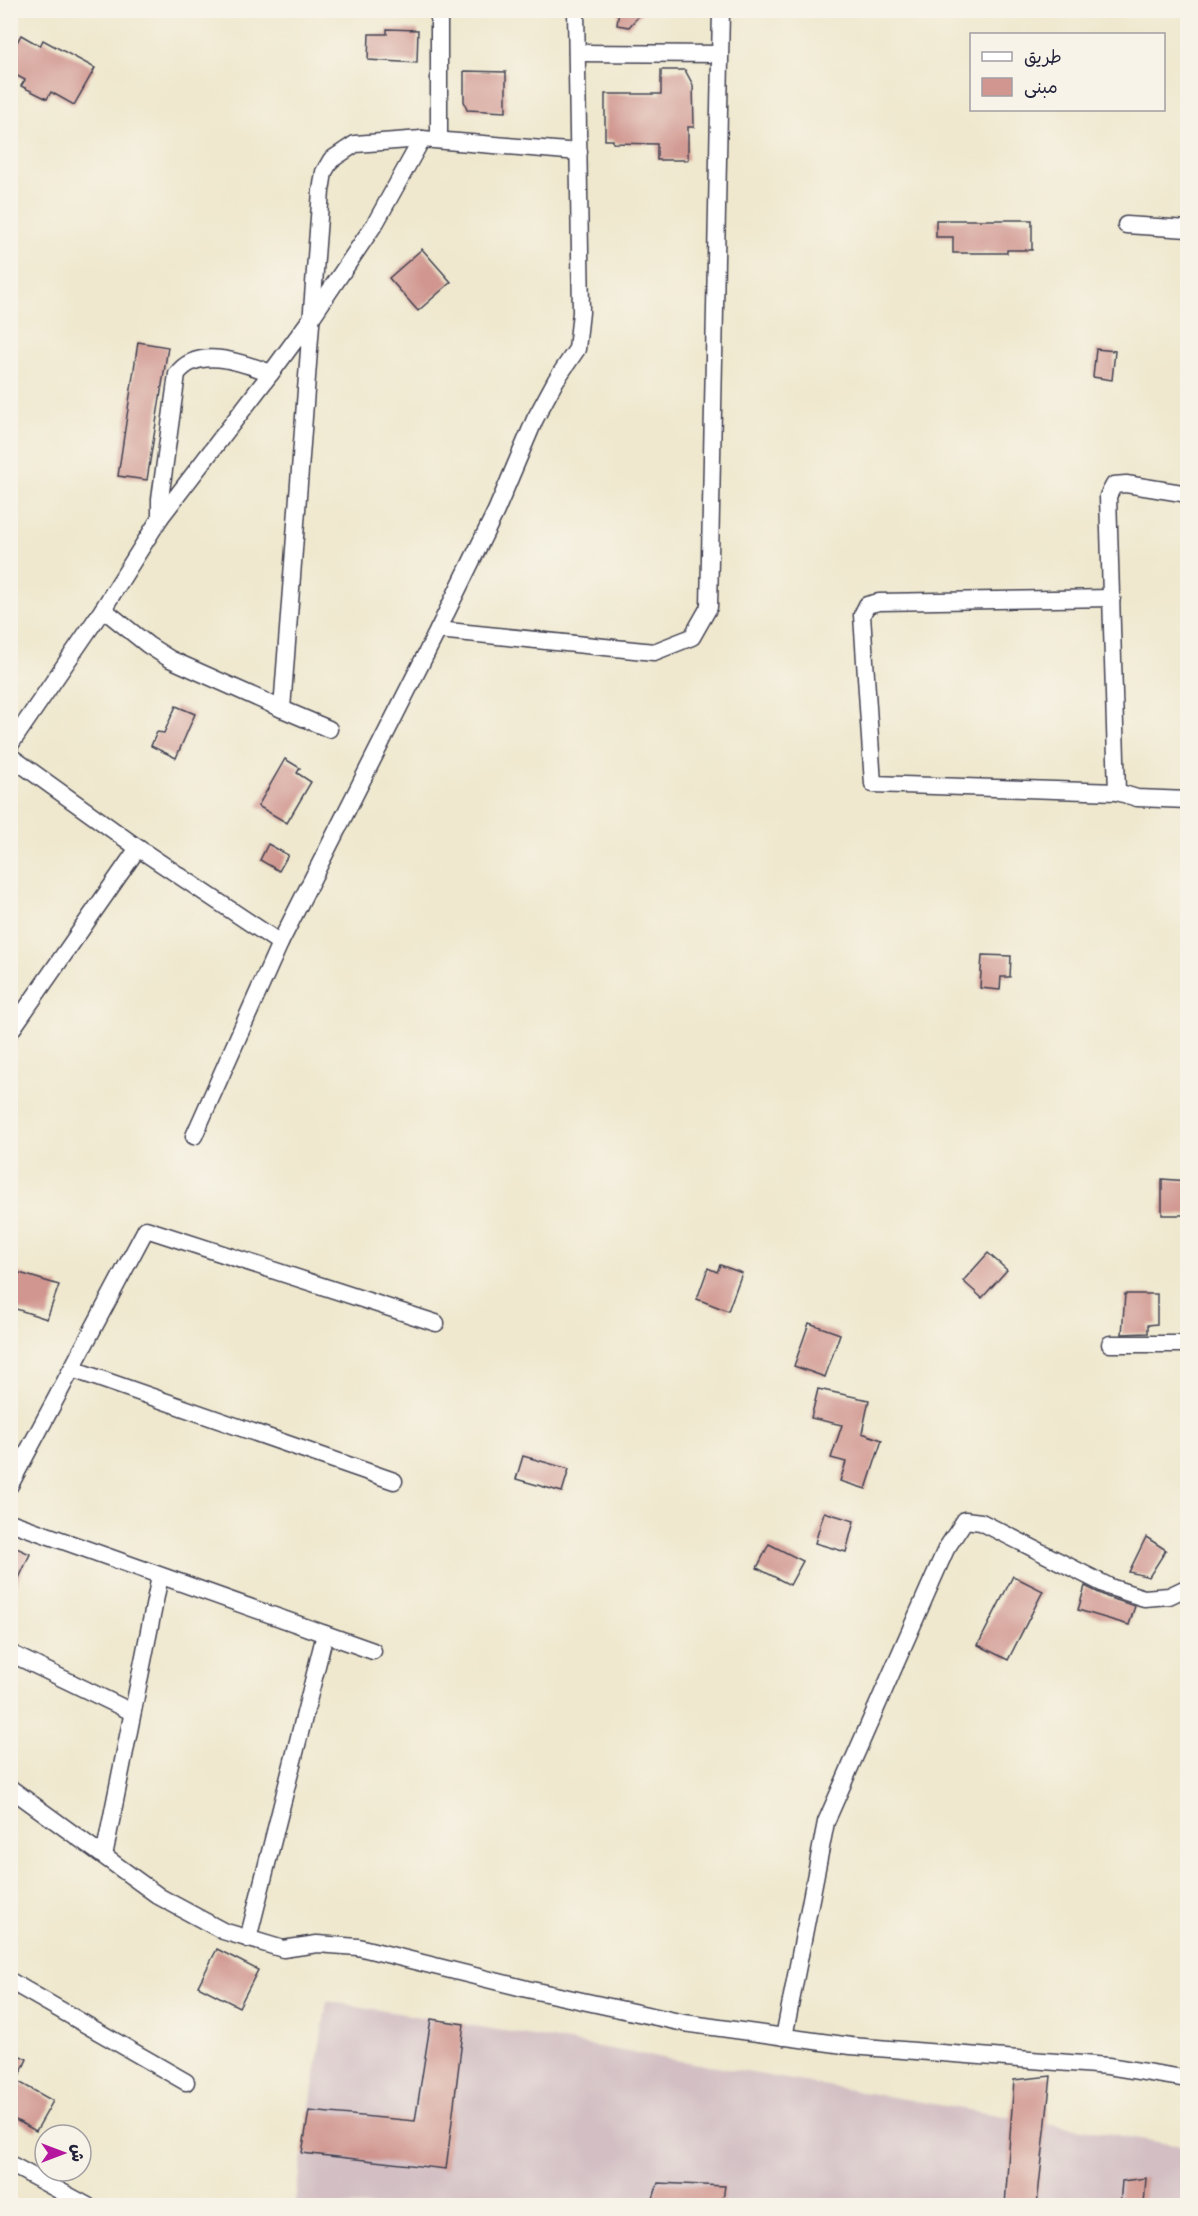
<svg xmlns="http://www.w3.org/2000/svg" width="1198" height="2216" font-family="'Gochi Hand','Playpen Sans Arabic',sans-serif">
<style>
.industrial{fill:#d2bec3}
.building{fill:#d0968f}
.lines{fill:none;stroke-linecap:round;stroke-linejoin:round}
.street-casing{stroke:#414051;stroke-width:19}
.street{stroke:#fff;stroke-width:16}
</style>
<rect width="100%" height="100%" fill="#f7f3e8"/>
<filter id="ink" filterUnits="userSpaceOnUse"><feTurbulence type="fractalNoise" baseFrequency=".0167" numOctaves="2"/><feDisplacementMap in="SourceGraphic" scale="12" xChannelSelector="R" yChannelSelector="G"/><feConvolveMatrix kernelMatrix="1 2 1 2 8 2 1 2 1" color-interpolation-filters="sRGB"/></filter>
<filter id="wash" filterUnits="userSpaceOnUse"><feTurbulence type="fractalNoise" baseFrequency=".008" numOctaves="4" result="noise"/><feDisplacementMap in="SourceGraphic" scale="24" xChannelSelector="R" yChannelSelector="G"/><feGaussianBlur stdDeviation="1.35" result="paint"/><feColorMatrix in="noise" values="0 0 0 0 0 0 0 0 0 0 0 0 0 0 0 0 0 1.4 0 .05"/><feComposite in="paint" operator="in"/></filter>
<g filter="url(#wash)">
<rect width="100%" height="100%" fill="#efe8ce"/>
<path class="industrial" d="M327,2001L1187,2147V2205L294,2206Z"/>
<g id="blocks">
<g class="building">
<path d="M619,10H644L629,27L617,25Z"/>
<path d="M387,29L418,30L417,63L368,60L369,34H387Z"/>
<path d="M21,35L40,46L43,40L95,68L74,105L51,92L47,99L21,86L25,80L10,72V55Z"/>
<path d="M661,70H685L693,85L694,127H688V160H657V144L613,143V140H605V94H661Z"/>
<path d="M464,71L506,72V112L467,110L464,101Z"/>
<path d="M936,220H1032V250H1007V253H953V237H936Z"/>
<path d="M422,249L451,282L418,311L389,278Z"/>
<path d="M138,342L168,347L147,480L118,476Z"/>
<path d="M1096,349L1115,351L1112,380L1093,377Z"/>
<path d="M176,706L195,714L176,758L151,746L157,732L164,733Z"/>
<path d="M285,759L300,768L297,773L311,782L287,823L258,806Z"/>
<path d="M268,844L288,855L279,871L260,860Z"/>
<path d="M982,955L1011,956L1010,977H1001L1000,990L980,988Z"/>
<path d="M1162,1179L1188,1181V1215H1162Z"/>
<path d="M988,1253L1007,1270L982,1298L963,1281Z"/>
<path d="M720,1265L742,1273L728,1311L697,1299L708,1268L717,1272Z"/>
<path d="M10,1270L59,1285L47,1319L10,1307Z"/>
<path d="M1125,1294H1157V1324L1148,1325V1333L1122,1334Z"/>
<path d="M809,1323L840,1334L825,1377L794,1366Z"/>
<path d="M818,1389L869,1400L862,1433L882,1440L866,1489L840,1481L846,1462L831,1458L842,1425L811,1418Z"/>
<path d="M523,1456L569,1469L562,1492L516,1479Z"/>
<path d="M824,1512L854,1521L846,1552L815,1543Z"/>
<path d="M1146,1537L1166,1550L1149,1577L1129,1572Z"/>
<path d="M769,1544L803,1561L790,1585L757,1568Z"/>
<path d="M10,1545L30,1554L10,1598Z"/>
<path d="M1013,1576L1043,1591L1008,1660L978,1645Z"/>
<path d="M1085,1586L1107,1597L1135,1606L1129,1625L1078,1610Z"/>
<path d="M217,1949L258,1970L239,2007L198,1986Z"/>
<path d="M431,2019L464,2024L446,2169L302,2153L309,2111L415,2121Z"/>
<path d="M10,2051L27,2059L17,2081L53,2101L36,2131L10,2117Z"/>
<path d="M1051,2076L1037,2205H1005L1014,2080Z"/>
<path d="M1146,2178L1144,2205H1120L1122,2181Z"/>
<path d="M658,2183L725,2186L722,2205H651Z"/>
</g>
</g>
</g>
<g filter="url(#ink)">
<use href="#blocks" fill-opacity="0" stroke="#414051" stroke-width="1.5"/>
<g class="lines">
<defs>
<g id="street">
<path d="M439,10V140"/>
<path d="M577,53L720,54"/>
<path d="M1126,225L1188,229"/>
<path d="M160,518L271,373"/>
<path d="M1112,598L879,602L867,605L862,615L873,784L1117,792L1137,798L1188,800"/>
<path d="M438,630L654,652L692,637L709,607L721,10"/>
<path d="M282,709L170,659L148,645L103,609L160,518V499L177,374C198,345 243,363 271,373L310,320L376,222L422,139"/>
<path d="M329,729L282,709L321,191L324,172L331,160L355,144L422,139L579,152"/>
<path d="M10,745L103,609"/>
<path d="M10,756L138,848L280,943"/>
<path d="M1117,792L1108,496L1114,485L1126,484L1188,494"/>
<path d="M10,1032L138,848"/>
<path d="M194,1136L280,943L438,630L496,511L535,419L556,380L577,349L581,312L576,10"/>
<path d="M1110,1344H1188"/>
<path d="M72,1369L394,1481"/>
<path d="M10,1485L146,1229L436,1323"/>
<path d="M10,1522L373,1651"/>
<path d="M10,1653L132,1712"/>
<path d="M10,1788L160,1897L223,1931L283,1949L317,1944L358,1947L527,1989L684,2023L851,2046L1108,2066L1188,2079"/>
<path d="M104,1856L160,1576"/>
<path d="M248,1939L325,1634"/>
<path d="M10,1981L186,2082"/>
<path d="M784,2037L826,1822L946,1549L965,1520L981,1522L1110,1587L1144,1598L1169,1596L1188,1587"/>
<path d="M10,2164L88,2206"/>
</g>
</defs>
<use href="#street" class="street-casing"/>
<use href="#street" class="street"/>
</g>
</g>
<rect width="1198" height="2216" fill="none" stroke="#f7f3e8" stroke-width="36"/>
<rect x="970" y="33" width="195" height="78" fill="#f7f3e8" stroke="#a29fa3" stroke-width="1.5"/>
<rect x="982" y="52" width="30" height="9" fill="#ffffff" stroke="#a29fa3" stroke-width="1.5"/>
<text x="1024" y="63" font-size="18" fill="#22223b">طريق</text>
<rect x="982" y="78" width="30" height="18" fill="#d0968f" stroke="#a29fa3" stroke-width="1.5"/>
<text x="1024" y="93" font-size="18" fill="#22223b">مبنى</text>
<g transform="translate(63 2153) rotate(90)"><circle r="28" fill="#f7f3e8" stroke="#a29fa3" stroke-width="1.5"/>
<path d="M0-4.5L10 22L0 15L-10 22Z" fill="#b5179e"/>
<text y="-9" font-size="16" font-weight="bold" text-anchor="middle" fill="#22223b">ش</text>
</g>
</svg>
